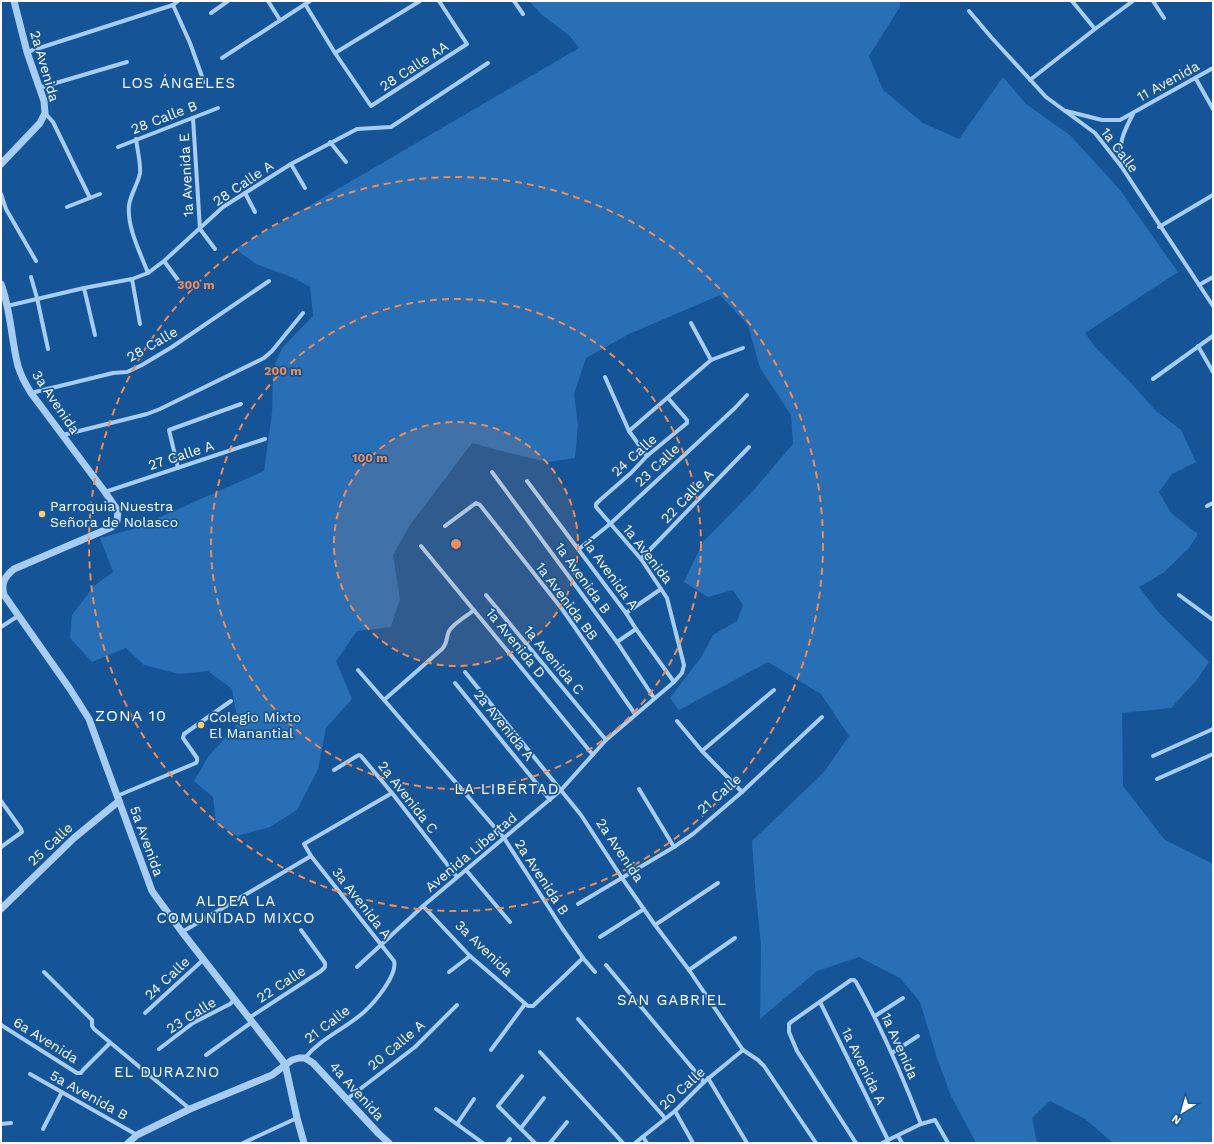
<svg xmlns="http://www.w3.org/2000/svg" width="1214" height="1144" font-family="'Work Sans',sans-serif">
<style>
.green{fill:#286fb6}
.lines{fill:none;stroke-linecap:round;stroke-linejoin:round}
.minor{stroke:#a7cdf2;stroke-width:4}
.tertiary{stroke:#a7cdf2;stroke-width:7}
.ring{fill:none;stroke:#ef8b55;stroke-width:2;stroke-dasharray:7 5}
.poi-dot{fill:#ffcc68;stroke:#155597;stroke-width:1.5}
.labels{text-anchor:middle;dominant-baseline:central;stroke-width:3.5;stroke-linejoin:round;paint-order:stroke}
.street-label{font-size:14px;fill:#fff;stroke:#155597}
.poi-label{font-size:14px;fill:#fff;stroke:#155597;text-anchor:start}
.neighbourhood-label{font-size:15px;letter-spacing:1px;fill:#fff;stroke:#155597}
.quarter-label{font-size:16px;letter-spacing:1px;fill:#fff;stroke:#155597}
.centre{fill:#ef8b55;stroke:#155597;stroke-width:2}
.ring-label{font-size:12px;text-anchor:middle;font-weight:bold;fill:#ef8b55;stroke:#155597;stroke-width:3.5;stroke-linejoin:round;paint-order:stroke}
</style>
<rect width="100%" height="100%" fill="#155597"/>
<path class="green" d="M529,1H900V7L869,56L883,90L923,123L959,139L1003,77L1026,104L1071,136L1120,190L1178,272L1085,333L1095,347L1131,383L1156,411L1181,430L1196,462L1172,474L1159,492L1171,513L1198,534L1189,548L1163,573L1139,587L1159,613L1209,662L1196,681L1171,708L1122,713L1123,786L1165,840L1213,864V1143H1113L1085,1119L1050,1101L1032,1118L1037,1143H976L951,1096L937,1058L920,1002L900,978L859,957L817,971L760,1019L761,945L755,885L752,841L824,772L849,736L821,694L768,662L679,710L670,698L702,656L713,635L737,621L743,605L733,590L708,597L684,582L703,542L752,492L793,444L791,415L760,368L748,325L720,295L629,334L586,358L574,394L578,425L575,458L548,462L505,452L472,443L410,525L393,555L400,599L391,627L357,631L336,661L352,699L326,728L318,769L297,810L270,827L237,836L216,823L213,797L194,781L208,757L238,723L232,689L208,671L179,674L144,665L126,648L92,662L70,638L72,615L94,586L113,572L100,538L133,529L264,471L272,413L273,369L282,348L313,316L310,287L294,278L256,264L235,249L579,48L570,36L542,15Z"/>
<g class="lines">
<g class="minor">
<path d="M268,1L280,20"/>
<path d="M514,1L523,14"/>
<path d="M1072,1L1095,29"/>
<path d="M1153,1L1164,18"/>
<path d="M305,4L335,53L371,106L467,44L439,1"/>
<path d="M173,5L190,43L204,82"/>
<path d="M969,11L991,37L1046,97L1095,133L1121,166L1213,306"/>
<path d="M211,13L228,1"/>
<path d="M27,52L173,5L178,1"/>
<path d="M335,53L420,1"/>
<path d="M222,58L310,1"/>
<path d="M1196,79L1213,109"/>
<path d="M1030,80L1095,29L1133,1"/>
<path d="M39,88L127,62"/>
<path d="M1066,111L1102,120H1120L1213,68"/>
<path d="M45,113L53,122L90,198"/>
<path d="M193,118L200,229L215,249"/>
<path d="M136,139C137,148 141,164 140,173C138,184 131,193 129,205C127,228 140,252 148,273"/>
<path d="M330,142L346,162"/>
<path d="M118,147L218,108"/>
<path d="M291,164L305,188"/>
<path d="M1121,166C1119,142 1122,135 1133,114"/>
<path d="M245,193L255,212"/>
<path d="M1,194L6,209L36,261"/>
<path d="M67,207L100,194"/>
<path d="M1159,227L1213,195"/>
<path d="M164,261L178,280"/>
<path d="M31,277L37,298L48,349"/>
<path d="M132,279L140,324"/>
<path d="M1199,285L1213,277"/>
<path d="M84,288L95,335"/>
<path d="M7,306L84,288L132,279L148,273L164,261L223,207L291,164L357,129L391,127L488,63"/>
<path d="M1198,346L1213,372"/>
<path d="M711,360L743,348"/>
<path d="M605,377L629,431L647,456"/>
<path d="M1153,379L1213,336"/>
<path d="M31,393L113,373L127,372L142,365L172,347L269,281"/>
<path d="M629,431L711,360L691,323"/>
<path d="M63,435L147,414L160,409L264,358L272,351L303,313"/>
<path d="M178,468L169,430L241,404"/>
<path d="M492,472L617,642L654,698"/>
<path d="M527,481L626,613L636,629L674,682"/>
<path d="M105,492L265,439"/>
<path d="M1207,506L1213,503"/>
<path d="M445,526L476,503L480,505L562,609L635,714"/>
<path d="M421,546L593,755"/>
<path d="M579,549L610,524L735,408L747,395"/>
<path d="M641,559L749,447"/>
<path d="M486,595L606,740"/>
<path d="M1179,595L1213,620"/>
<path d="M626,613L661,589"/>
<path d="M1,627L18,616"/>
<path d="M617,642L636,629"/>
<path d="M358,670L504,838L562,928L583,958L595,972"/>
<path d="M465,672L581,815L622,878L655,925L689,970L743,1050"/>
<path d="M455,683L550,800"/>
<path d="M384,700L442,649C448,643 446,637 449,631C454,623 467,616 474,610"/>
<path d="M677,721L702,751L742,792"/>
<path d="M702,751L774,690"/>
<path d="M1153,756L1213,729"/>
<path d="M334,770L357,756L359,755L361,756L392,793L457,877"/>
<path d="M1157,779L1213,754"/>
<path d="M639,789L674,847"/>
<path d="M117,796L196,763L197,761V758L183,738L184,734L231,701"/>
<path d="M1,801L21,829L22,832L1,847"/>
<path d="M466,870L510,922"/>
<path d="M578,904L674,847L693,834L742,792L822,717"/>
<path d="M423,906L470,956L528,1006H533L583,958"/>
<path d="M655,925L718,883"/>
<path d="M182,932L311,856"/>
<path d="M600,937L644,909"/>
<path d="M606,965L704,1082"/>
<path d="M357,967L423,906L561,790L606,740L674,682L682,673L684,665L667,598L641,559L596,507V504L600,500L631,473L647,456L687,423V420L668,398"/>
<path d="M689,970L735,938"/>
<path d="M44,972L92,1020V1026L94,1029L190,1109"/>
<path d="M449,972L470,956"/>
<path d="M820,1002L888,1140"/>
<path d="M145,1013L203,960"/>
<path d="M875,1016L903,998"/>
<path d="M249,1018L321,971L325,967V963L301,930"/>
<path d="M578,1019L665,1118"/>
<path d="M1,1025L77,1073H81L83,1070L110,1043"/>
<path d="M159,1049L193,1023L230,1004L235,999"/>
<path d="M491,1050L525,1004"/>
<path d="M743,1050L758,1060L764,1066L816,1143"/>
<path d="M540,1052L623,1143"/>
<path d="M892,1053L918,1036"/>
<path d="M206,1055L252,1022"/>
<path d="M305,1058C321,1038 345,1029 364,1012C374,1003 398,975 394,961L311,856L304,844L392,793"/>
<path d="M30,1074L137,1135"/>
<path d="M522,1076L498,1106L535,1143"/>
<path d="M708,1078L747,1143"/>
<path d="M347,1099L415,1047L457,1005"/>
<path d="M436,1109L483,1143"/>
<path d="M675,1111L693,1143"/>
<path d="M1,1124L11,1123"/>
<path d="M457,1124L474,1099"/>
<path d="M521,1128L544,1098"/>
<path d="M43,1129L62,1092"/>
<path d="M898,1136L902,1143"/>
<path d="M643,1137L647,1143"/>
<path d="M243,1143L297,1118"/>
<path d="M507,1143L510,1139"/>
<path d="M550,1143L567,1122"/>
<path d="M635,1143L675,1111L704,1082L743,1050"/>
<path d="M856,1143L797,1051L789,1032V1024L791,1022L851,980H854L856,982C882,1028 902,1075 921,1124"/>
<path d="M882,1143L921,1124L935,1120L948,1143"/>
</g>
<g class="tertiary">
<path d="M1,164L40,123L45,113L44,101L27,52L14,1"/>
<path d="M1,284C11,310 11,339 18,366C21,376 26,385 31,393L105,492L118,511L117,521L112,527L14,569C4,577 1,584 4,595L70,689L89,719L152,891L182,932L285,1064L297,1118L304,1143"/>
<path d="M1,909L74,838L119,801"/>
<path d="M128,1143L137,1135L190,1109L272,1075L292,1060L299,1058H305L313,1063L379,1134L389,1143"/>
</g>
</g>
<circle cx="456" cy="544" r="122" fill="#ef8b55" fill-opacity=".12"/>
<g class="ring">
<circle cx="456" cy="544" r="122"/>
<circle cx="456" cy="544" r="245"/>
<circle cx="456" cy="544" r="367"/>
</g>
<g class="poi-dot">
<circle cx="42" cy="514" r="4"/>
<circle cx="201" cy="725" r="4"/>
</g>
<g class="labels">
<g class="street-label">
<text transform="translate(45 66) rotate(74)">2a Avenida</text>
<text transform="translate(414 66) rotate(-33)">28 Calle AA</text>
<text transform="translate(1168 81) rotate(-29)">11 Avenida</text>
<text transform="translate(164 117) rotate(-21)">28 Calle B</text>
<text transform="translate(1120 150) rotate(53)">1a Calle</text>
<text transform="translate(186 175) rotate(-93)">1a Avenida E</text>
<text transform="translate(243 183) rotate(-34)">28 Calle A</text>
<text transform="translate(152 344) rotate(-30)">28 Calle</text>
<text transform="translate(56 402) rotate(56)">3a Avenida</text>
<text transform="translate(181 455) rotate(-18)">27 Calle A</text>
<text transform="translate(634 455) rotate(-42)">24 Calle</text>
<text transform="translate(657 465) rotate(-43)">23 Calle</text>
<text transform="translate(687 496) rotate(-46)">22 Calle A</text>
<text transform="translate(648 554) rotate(52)">1a Avenida</text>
<text transform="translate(611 574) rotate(54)">1a Avenida A</text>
<text transform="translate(583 578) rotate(54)">1a Avenida B</text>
<text transform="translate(567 601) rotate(53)">1a Avenida BB</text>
<text transform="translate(516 643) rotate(51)">1a Avenida D</text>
<text transform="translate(554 660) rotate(50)">1a Avenida C</text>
<text transform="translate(504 725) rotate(51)">2a Avenida A</text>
<text transform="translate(719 794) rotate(-41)">21 Calle</text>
<text transform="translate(408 797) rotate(52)">2a Avenida C</text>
<text transform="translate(147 841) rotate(70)">5a Avenida</text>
<text transform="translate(50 844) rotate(-43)">25 Calle</text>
<text transform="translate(620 850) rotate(56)">2a Avenida</text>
<text transform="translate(471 852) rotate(-40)">Avenida Libertad</text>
<text transform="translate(542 877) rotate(57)">2a Avenida B</text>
<text transform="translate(362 903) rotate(52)">3a Avenida A</text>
<text transform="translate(484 948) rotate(44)">3a Avenida</text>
<text transform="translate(167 978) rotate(-43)">24 Calle</text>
<text transform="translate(281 984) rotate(-33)">22 Calle</text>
<text transform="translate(191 1015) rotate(-32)">23 Calle</text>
<text transform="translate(327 1024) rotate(-37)">21 Calle</text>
<text transform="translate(46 1040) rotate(32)">6a Avenida</text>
<text transform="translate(396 1045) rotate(-40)">20 Calle A</text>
<text transform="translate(900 1046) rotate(66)">1a Avenida</text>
<text transform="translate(864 1066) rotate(64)">1a Avenida A</text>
<text transform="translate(682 1088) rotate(-42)">20 Calle</text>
<text transform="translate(357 1091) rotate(48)">4a Avenida</text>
<text transform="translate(89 1095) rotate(29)">5a Avenida B</text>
</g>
<g class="poi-label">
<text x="50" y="506">Parroquia Nuestra<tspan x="50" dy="16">Señora de Nolasco</tspan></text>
<text x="209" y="717">Colegio Mixto<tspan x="209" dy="16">El Manantial</tspan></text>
</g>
<g class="neighbourhood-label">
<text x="179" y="83">LOS ÁNGELES</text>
<text x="507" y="789">LA LIBERTAD</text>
<text x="236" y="901">ALDEA LA<tspan x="236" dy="17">COMUNIDAD MIXCO</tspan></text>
<text x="672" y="1000">SAN GABRIEL</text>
<text x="167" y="1072">EL DURAZNO</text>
</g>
<g class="quarter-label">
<text x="131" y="715">ZONA 10</text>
</g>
</g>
<circle cx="456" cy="544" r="6" class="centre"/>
<g class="ring-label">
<text x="196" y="289">300 m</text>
<text x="283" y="375">200 m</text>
<text x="370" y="462">100 m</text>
</g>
<rect width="1214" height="1144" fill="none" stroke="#ffffff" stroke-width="4"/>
<g transform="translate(1182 1112) rotate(217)" stroke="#155597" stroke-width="3" paint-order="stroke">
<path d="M0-3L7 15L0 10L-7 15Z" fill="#ffffff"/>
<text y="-6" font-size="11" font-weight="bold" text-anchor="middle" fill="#ffffff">N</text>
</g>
</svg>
